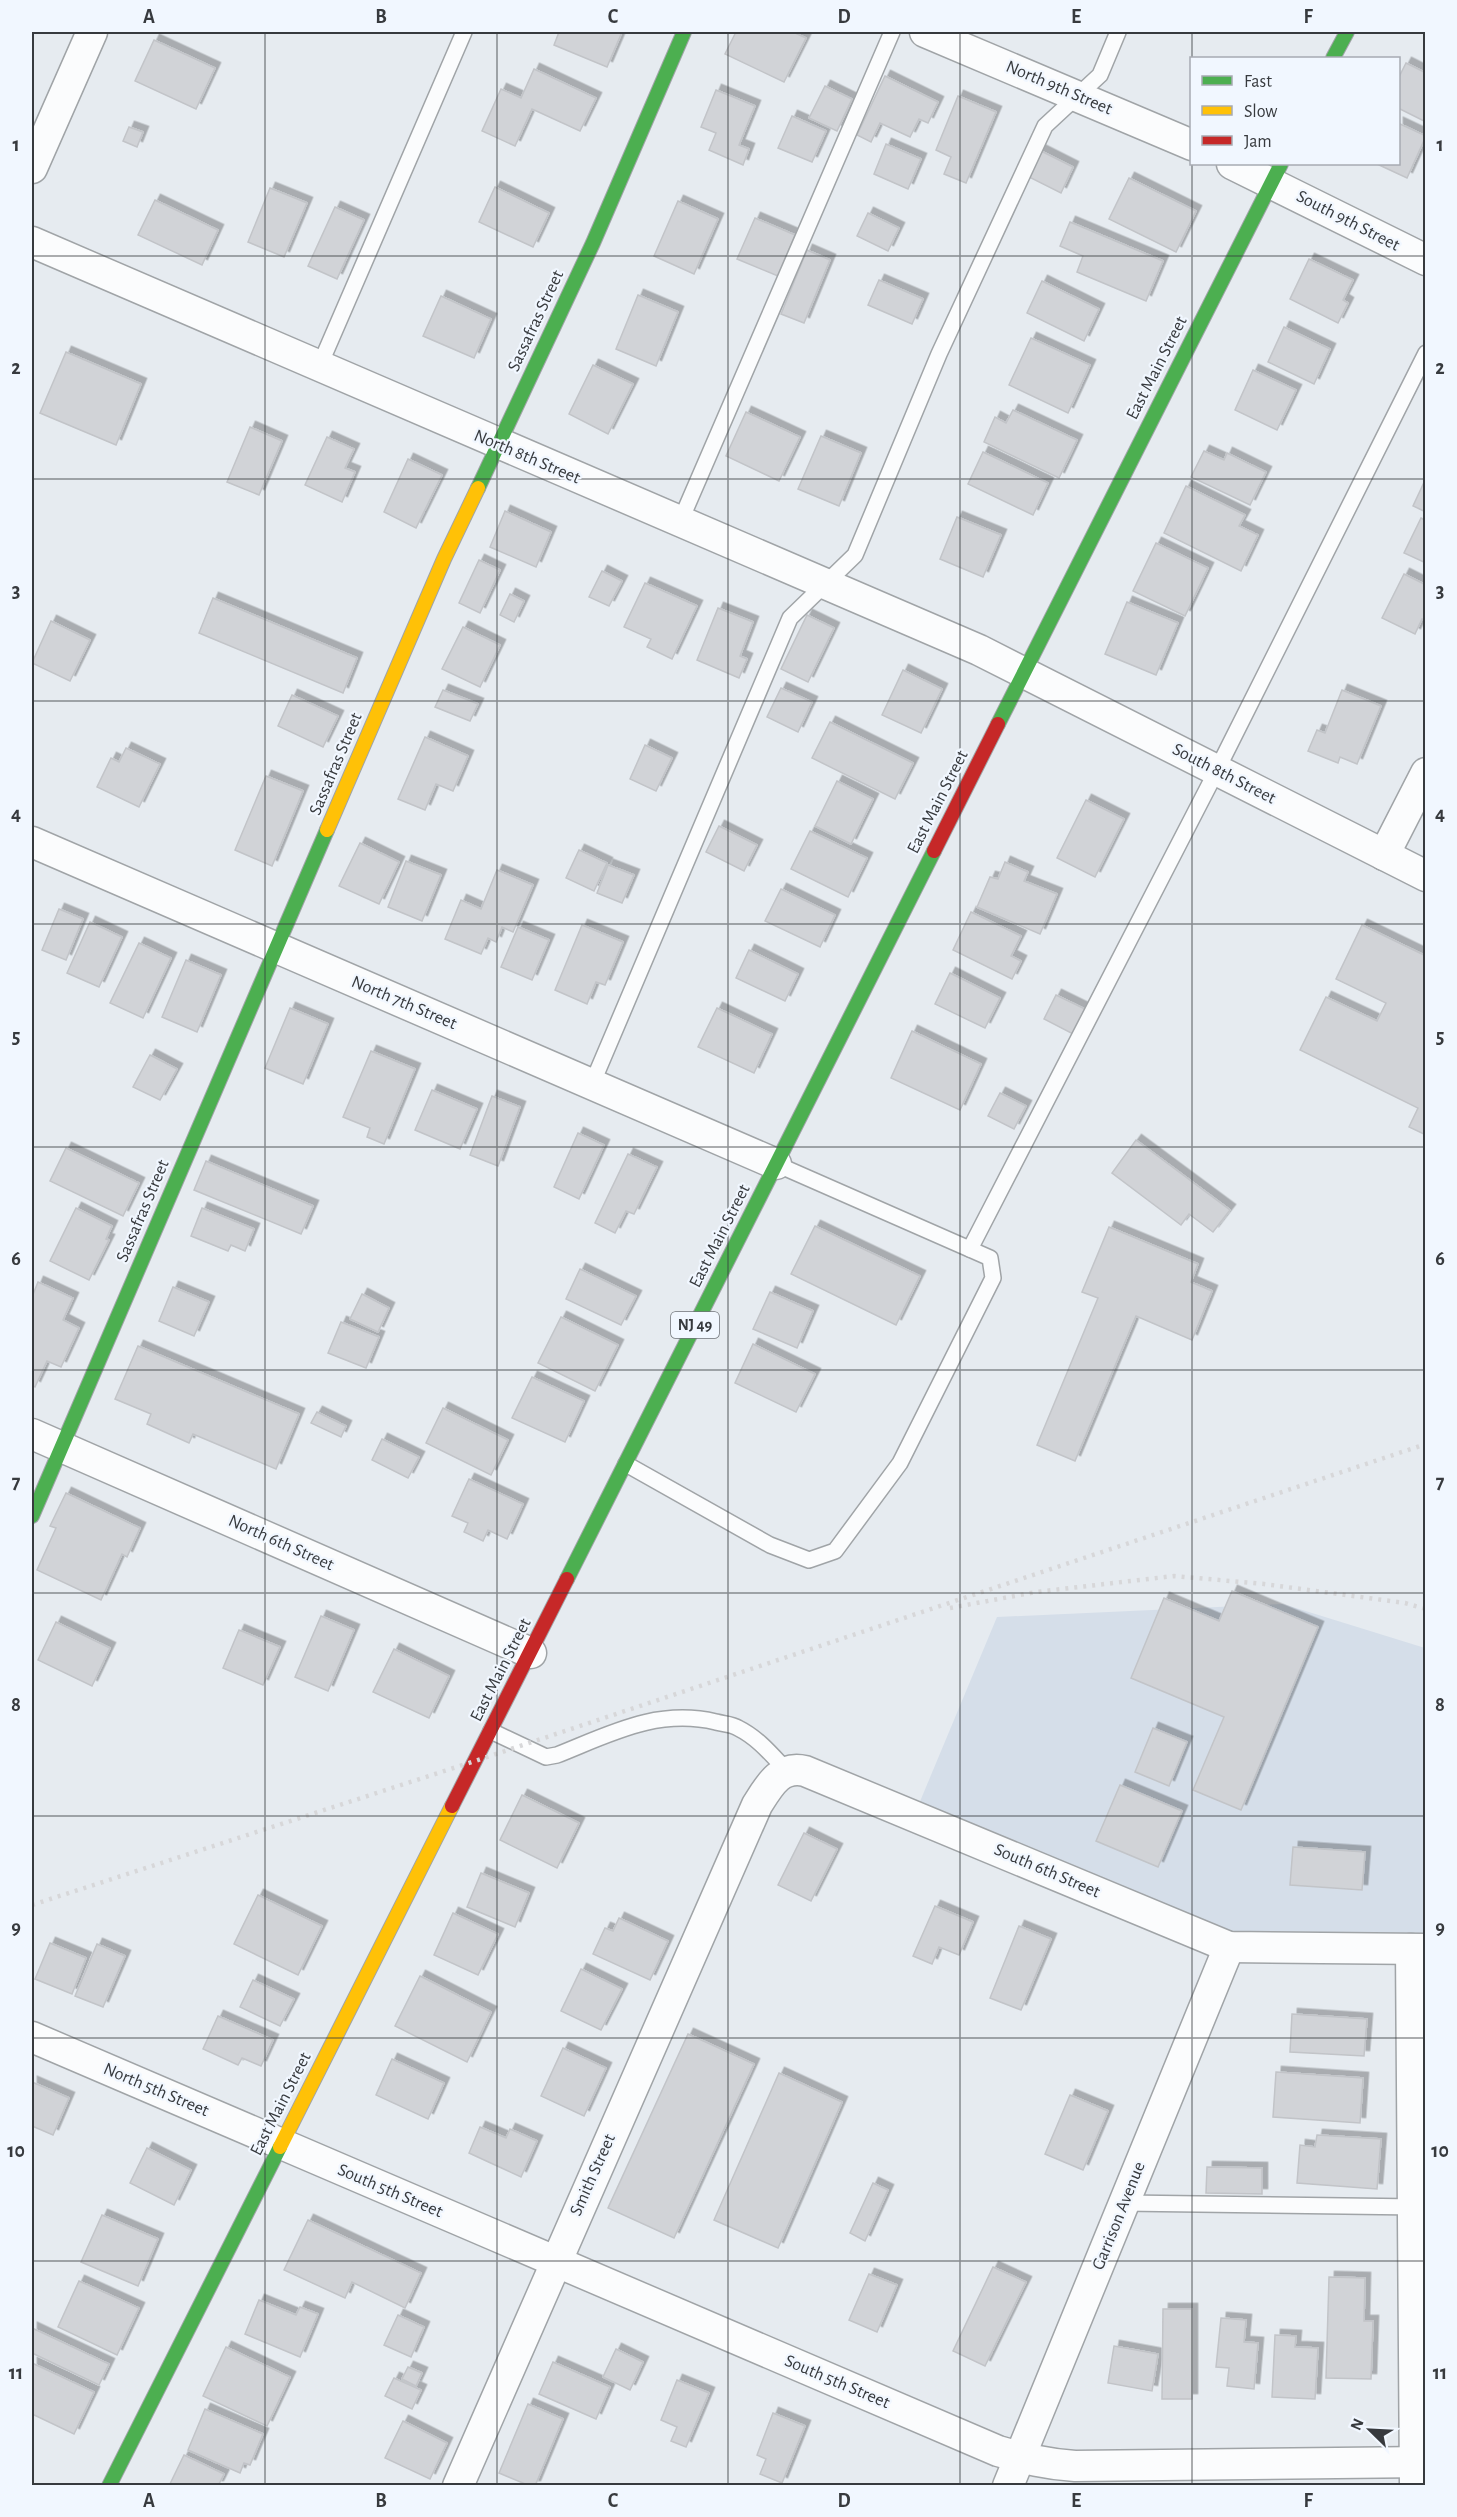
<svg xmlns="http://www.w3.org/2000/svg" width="1457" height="2517" font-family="'Alegreya Sans',sans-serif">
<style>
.built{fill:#d5dee9}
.building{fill:#d1d3d7;stroke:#c2c4c8;stroke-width:1.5;filter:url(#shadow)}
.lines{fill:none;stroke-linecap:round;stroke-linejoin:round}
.lane-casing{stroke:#a0a4a7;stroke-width:18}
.street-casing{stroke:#a0a4a7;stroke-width:33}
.fast-casing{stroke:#a0a4a7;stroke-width:16}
.slow-casing{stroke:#a0a4a7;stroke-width:16}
.jam-casing{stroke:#a0a4a7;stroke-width:16}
.lane{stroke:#fbfcfd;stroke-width:15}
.street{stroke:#fbfcfd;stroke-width:30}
.fast{stroke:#4caf50;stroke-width:14}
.slow{stroke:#ffc107;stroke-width:14}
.jam{stroke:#c62828;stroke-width:14}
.rail{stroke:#d7d7d9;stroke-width:4.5;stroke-dasharray:3 6;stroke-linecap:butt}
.grid{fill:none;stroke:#373a3e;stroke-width:1.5;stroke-opacity:0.55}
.labels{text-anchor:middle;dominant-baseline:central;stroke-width:4.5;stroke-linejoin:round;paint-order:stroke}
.shield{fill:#f1f7ff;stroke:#6f7378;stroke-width:1.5}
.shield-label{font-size:16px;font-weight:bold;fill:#373a3e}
.street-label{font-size:18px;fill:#373a3e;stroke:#f1f7ff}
.neatline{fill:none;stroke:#373a3e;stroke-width:2}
.grid-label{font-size:20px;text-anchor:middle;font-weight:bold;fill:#373a3e}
</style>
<defs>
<filter id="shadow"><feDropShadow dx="5.5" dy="-5.5" stdDeviation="0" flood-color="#0004"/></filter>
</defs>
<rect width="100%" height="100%" fill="#e6ebf0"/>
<path class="built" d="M1283,1604L1425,1648V1952L1231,1953L911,1823L997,1617Z"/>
<g class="building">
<path d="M559,32H622L607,67L554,45Z"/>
<path d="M736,32H793L806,38L784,82L725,54Z"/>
<path d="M154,40L215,68L196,109L135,81Z"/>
<path d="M1406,63L1426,73V122L1398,108V79Z"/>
<path d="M534,69L596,98L580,131L532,109L515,146L482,131L501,89L521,98Z"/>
<path d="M885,76L938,102L928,123L919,119L910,137L880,123L871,142L857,135Z"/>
<path d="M825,86L852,99L837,131L809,118Z"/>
<path d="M716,90L755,106L739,145L749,149L743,165L709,150L716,133L701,127Z"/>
<path d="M958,96L996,112L966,183L944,174L951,157L936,150Z"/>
<path d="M792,116L826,131L812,162L778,148Z"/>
<path d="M1398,123L1426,136L1407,178L1377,164H1398Z"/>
<path d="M129,127L143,132L137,147L123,141Z"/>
<path d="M886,144L921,159L908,189L874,174Z"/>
<path d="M1039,150L1073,167L1061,193L1027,176Z"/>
<path d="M1129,178L1196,211L1176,252L1109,219Z"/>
<path d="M495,187L549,213L533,247L479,222Z"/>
<path d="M270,188L307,203L284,257L248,242Z"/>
<path d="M155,200L218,230L202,265L138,235Z"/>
<path d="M678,201L718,219L694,274L654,256Z"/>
<path d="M335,207L364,220L337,279L308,266Z"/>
<path d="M868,213L899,228L888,251L857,236Z"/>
<path d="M755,218L795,235L778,276L737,259Z"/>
<path d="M1070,222L1163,261L1146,301L1077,272L1083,256L1060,246Z"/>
<path d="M807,250L830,260L804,323L781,314Z"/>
<path d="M1309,259L1353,280L1343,300L1348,303L1338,323L1290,299Z"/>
<path d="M879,280L923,299L912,324L868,305Z"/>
<path d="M1042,281L1099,309L1084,341L1027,313Z"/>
<path d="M638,295L678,312L656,366L616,349Z"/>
<path d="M441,296L491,319L474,358L423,336Z"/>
<path d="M1284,327L1330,349L1314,384L1268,362Z"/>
<path d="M1031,338L1090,365L1068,413L1009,385Z"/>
<path d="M66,352L141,384L116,445L40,413Z"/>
<path d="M593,365L633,384L608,434L569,414Z"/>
<path d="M1253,370L1296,390L1277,430L1235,410Z"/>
<path d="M1013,410L1077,440L1059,478L984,442L995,417L1006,423Z"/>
<path d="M746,412L800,437L779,481L726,456Z"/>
<path d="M250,427L282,441L259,495L227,482Z"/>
<path d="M821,436L861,453L839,506L798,489Z"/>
<path d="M327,437L354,449L345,468L355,472L342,502L305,485Z"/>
<path d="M1204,451L1224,460L1227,453L1266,472L1250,505L1191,477Z"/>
<path d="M983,452L1048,483L1033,515L968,484Z"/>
<path d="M408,459L442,475L416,528L384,512Z"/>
<path d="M1426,478V512L1413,506Z"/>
<path d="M1186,486L1245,515L1239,526L1258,535L1241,571L1164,533Z"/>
<path d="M505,511L551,532L536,567L490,547Z"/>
<path d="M957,517L1001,535L983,577L940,559Z"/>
<path d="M1421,518L1426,521V563L1404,553Z"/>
<path d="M1156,543L1208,568L1185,616L1133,591Z"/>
<path d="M479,560L500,570L480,613L459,603Z"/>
<path d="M602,571L622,581L609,606L589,597Z"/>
<path d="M1404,574L1426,585V620L1422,619L1415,634L1382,618Z"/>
<path d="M645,583L697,606L672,659L647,647L651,639L624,627Z"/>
<path d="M510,594L524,601L514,622L500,615Z"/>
<path d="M213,598L357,658L343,693L199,633Z"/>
<path d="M1127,602L1178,623L1156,675L1105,654Z"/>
<path d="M718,608L753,622L740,656L747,659L739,678L697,660Z"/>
<path d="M807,615L834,628L808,682L781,669Z"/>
<path d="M51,621L90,640L70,681L32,663Z"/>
<path d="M463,627L500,645L480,687L442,669Z"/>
<path d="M903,670L942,689L921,733L882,715Z"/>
<path d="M781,688L812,702L798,732L767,717Z"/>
<path d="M443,690L478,704L470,721L435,707Z"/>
<path d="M1342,690L1381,706L1357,764L1340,757L1338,763L1308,751L1317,730L1325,733Z"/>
<path d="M292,695L338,716L323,747L278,726Z"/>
<path d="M830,722L913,763L895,799L812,758Z"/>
<path d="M425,737L468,756L453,791L436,784L425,810L398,799Z"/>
<path d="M645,745L672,758L656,791L630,779Z"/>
<path d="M126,748L160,764L139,807L97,787L111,758L119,762Z"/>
<path d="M266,776L303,791L272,866L235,850Z"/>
<path d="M837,781L873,799L851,844L815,826Z"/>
<path d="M1086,800L1124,819L1095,877L1057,858Z"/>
<path d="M719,826L757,845L744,871L706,852Z"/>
<path d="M810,831L867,858L848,897L791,869Z"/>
<path d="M360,843L399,862L379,904L339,886Z"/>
<path d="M579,850L607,863L594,891L566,878Z"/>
<path d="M406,861L441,875L422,921L388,907Z"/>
<path d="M1005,862L1028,872L1024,881L1057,894L1040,934L977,907L990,877L998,879Z"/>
<path d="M608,865L634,875L622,903L597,893Z"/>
<path d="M497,870L533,885L513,932L502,927L496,942L488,938L481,954L445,939L461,900L481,909Z"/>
<path d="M781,889L835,915L820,947L765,921Z"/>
<path d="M59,909L83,919L66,960L42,950Z"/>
<path d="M971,912L1021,936L1011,956L1021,961L1012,979L953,950Z"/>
<path d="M90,922L122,937L99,987L67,973Z"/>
<path d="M582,925L623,942L605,985L596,982L587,1004L555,990Z"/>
<path d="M1362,925L1426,956V1135L1409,1127L1418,1108L1300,1050L1326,997L1377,1021L1386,1003L1336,979Z"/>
<path d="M518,927L549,940L532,980L501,967Z"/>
<path d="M139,943L171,958L143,1018L110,1003Z"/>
<path d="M749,950L798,974L785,1001L736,978Z"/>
<path d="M186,960L221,975L197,1032L162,1017Z"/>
<path d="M950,973L1000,998L985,1028L935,1004Z"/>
<path d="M1056,995L1087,1010L1075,1035L1044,1019Z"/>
<path d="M290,1008L328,1024L303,1084L265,1068Z"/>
<path d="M717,1008L772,1034L754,1073L698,1047Z"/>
<path d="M912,1031L981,1064L960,1110L891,1078Z"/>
<path d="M371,1051L415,1069L384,1144L367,1137L370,1128L343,1117Z"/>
<path d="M150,1055L177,1069L160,1100L133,1087Z"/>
<path d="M432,1090L477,1109L460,1149L415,1130Z"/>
<path d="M1000,1093L1026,1106L1014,1129L988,1116Z"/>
<path d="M492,1096L520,1107L498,1166L470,1155Z"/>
<path d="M578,1133L604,1145L579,1199L554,1187Z"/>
<path d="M1136,1140L1230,1210L1213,1232L1189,1214L1181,1225L1112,1173Z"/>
<path d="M66,1148L139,1183L123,1216L50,1181Z"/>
<path d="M628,1154L657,1167L634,1214L626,1211L615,1233L595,1223Z"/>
<path d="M206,1161L313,1206L301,1234L194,1190Z"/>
<path d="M76,1208L112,1226L106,1239L109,1240L89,1280L50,1261Z"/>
<path d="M202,1208L254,1229L245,1251L231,1245L228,1251L191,1236Z"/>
<path d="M815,1226L920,1276L896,1325L791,1274Z"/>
<path d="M1109,1227L1198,1264L1191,1282L1212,1291L1192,1340L1136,1316L1075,1461L1037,1445L1098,1298L1082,1292Z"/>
<path d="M580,1269L636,1296L621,1325L566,1299Z"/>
<path d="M38,1282L73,1298L63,1320L79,1328L61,1367L47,1361L35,1387L32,1385V1297Z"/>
<path d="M173,1287L209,1302L194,1336L159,1321Z"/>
<path d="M770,1292L813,1311L797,1348L753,1329Z"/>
<path d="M362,1294L389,1308L378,1332L350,1319Z"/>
<path d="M561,1317L618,1345L595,1391L538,1363Z"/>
<path d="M341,1322L379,1337L366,1368L328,1353Z"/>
<path d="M753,1344L815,1374L796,1412L735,1383Z"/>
<path d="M138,1346L299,1414L276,1469L193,1434L189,1443L147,1424L151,1414L115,1399Z"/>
<path d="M532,1377L584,1401L565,1442L512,1418Z"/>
<path d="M443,1408L508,1440L491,1475L426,1443Z"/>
<path d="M317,1412L346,1426L341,1437L311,1423Z"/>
<path d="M382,1439L419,1457L408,1478L372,1460Z"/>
<path d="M469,1479L523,1504L507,1539L488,1530L483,1541L464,1532L468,1523L452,1516Z"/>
<path d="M66,1493L140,1528L127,1557L122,1554L101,1600L37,1570L56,1528L50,1526Z"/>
<path d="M1232,1591L1318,1627L1241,1810L1193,1790L1224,1717L1131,1678L1164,1598L1219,1621Z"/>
<path d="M321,1616L354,1630L328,1691L295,1677Z"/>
<path d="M56,1622L110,1648L92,1686L38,1660Z"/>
<path d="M239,1630L280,1647L263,1685L223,1668Z"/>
<path d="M394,1649L449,1676L429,1718L373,1692Z"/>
<path d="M1153,1728L1187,1742L1169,1786L1135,1772Z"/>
<path d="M1120,1785L1182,1811L1158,1867L1096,1841Z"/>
<path d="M522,1795L579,1823L557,1868L500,1840Z"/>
<path d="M804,1833L837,1849L811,1901L778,1885Z"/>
<path d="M1293,1847L1365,1852L1362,1890L1290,1885Z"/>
<path d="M481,1873L529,1893L515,1927L467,1907Z"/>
<path d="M258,1895L322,1926L298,1975L234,1944Z"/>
<path d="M935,1906L973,1922L959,1955L939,1947L932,1964L913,1956Z"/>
<path d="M453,1913L498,1934L478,1975L434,1955Z"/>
<path d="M619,1918L668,1941L650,1980L593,1954L605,1928L613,1931Z"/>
<path d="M1019,1926L1051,1939L1021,2010L990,1998Z"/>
<path d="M50,1943L86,1958L72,1994L35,1979Z"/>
<path d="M97,1944L125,1956L103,2007L75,1996Z"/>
<path d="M581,1969L622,1989L601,2030L561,2011Z"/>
<path d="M420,1976L491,2012L467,2062L395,2026Z"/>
<path d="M253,1980L294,1999L280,2026L240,2007Z"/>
<path d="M1292,2014L1367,2019L1364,2056L1290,2052Z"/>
<path d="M218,2016L273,2040L261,2066L242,2058L238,2065L203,2049Z"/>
<path d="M688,2034L754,2064L674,2238L608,2208Z"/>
<path d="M563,2048L606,2068L584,2116L541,2096Z"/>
<path d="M392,2059L444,2083L428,2119L376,2095Z"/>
<path d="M1276,2072L1363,2078L1360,2123L1273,2117Z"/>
<path d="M779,2073L842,2102L778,2248L714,2220Z"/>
<path d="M32,2082L69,2098L53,2135L32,2126Z"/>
<path d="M1070,2095L1108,2111L1083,2170L1045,2154Z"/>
<path d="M480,2127L506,2138L510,2129L537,2141L521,2177L469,2153Z"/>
<path d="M1317,2135L1381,2139L1377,2189L1297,2183L1300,2145L1315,2147Z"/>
<path d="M147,2148L191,2170L174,2205L130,2183Z"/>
<path d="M1207,2167L1262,2168V2194L1206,2193Z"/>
<path d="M873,2183L888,2190L865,2241L850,2233Z"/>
<path d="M102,2215L158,2239L138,2286L81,2262Z"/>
<path d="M308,2220L421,2273L405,2308L352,2282L345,2298L284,2270Z"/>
<path d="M993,2267L1026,2282L985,2366L953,2351Z"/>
<path d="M869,2274L897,2285L877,2332L849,2320Z"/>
<path d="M1329,2277L1365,2278L1364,2321H1373L1371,2379L1326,2378Z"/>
<path d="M79,2281L139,2308L117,2355L58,2327Z"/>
<path d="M259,2300L296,2315L300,2307L318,2314L300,2357L245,2334Z"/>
<path d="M1163,2309H1192V2399H1162Z"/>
<path d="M398,2315L424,2327L411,2357L384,2345Z"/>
<path d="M1221,2318L1246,2320L1244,2342L1258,2343L1254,2389L1227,2386L1229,2368L1216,2367Z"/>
<path d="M32,2328L109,2364L99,2385L32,2353Z"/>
<path d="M1275,2335L1296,2336L1295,2347L1318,2348L1315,2399L1272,2397Z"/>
<path d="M1114,2346L1158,2354L1152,2391L1108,2383Z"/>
<path d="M226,2347L290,2377L267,2426L203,2396Z"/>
<path d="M616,2349L643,2362L630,2390L603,2377Z"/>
<path d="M553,2362L610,2387L596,2419L539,2394Z"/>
<path d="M32,2363L94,2392L74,2434L32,2414Z"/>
<path d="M408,2367L422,2373L416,2386L402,2379Z"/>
<path d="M394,2378L421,2390L412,2409L385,2396Z"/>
<path d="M677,2380L709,2393L686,2447L671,2441L677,2427L661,2420Z"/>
<path d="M528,2404L563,2419L535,2486H530L499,2473Z"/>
<path d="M205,2409L263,2434L250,2465L244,2463L240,2473L188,2450Z"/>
<path d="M773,2413L805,2426L782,2483L760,2474L766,2459L757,2455Z"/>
<path d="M403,2421L447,2443L430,2479L385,2458Z"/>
<path d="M184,2455L224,2474L218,2486H169Z"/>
</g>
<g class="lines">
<defs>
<g id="lane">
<path d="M319,367L464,32"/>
<path d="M680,522L892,32"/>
<path d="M592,1084L790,618L855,555L939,354L1045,126L1100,75L1118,32"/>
<path d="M970,1249L1217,770L1426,353"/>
<path d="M626,1464L770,1545L809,1560L835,1551L900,1463L993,1278L990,1258L776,1164"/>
<path d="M491,1731L546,1757L557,1755C610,1734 657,1708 716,1722C723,1724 732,1724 738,1728C758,1738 771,1754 786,1770"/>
<path d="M1124,2203L1418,2207"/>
</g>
<g id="street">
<path d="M925,32L1192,145"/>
<path d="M1232,164L1426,260"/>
<path d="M32,168L92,32"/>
<path d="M32,242L979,650L1426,876"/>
<path d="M32,842L776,1164"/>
<path d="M1384,855L1426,773"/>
<path d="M32,1434L531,1653"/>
<path d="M1411,1949L1415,2486"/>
<path d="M32,2037L998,2451C1026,2459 1046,2464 1075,2466L1426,2462"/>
<path d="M458,2486L757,1805C769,1786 780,1765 805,1771L1229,1947L1426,1949"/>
<path d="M1008,2486L1229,1947"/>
</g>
<g id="fast">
<path d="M1333,58L1347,32"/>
<path d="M478,488L593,243L684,32"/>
<path d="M998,724L1281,164"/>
<path d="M32,1516L327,830"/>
<path d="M567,1579L934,851"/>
<path d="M109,2486L280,2147"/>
</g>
<g id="slow">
<path d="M327,830L444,559L478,488"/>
<path d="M280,2147L452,1806"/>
</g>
<g id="jam">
<path d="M934,851L998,724"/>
<path d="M452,1806L567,1579"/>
</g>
</defs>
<use href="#lane" class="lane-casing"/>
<use href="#street" class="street-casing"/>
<use href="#fast" class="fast-casing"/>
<use href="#slow" class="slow-casing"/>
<use href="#jam" class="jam-casing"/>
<use href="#lane" class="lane"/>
<use href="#street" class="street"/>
<use href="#fast" class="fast"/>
<use href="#slow" class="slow"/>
<use href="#jam" class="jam"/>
<g class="rail">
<path d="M950,1608L1036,1592L1174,1576L1264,1584L1405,1603L1426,1609"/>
<path d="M32,1905L475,1761L1426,1444"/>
</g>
</g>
<path class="grid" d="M265,32V2486M497,32V2486M728,32V2486M960,32V2486M1192,32V58M1192,164V2486M32,256H1426M32,479H1426M32,701H1426M32,924H1426M32,1147H1426M32,1370H1426M32,1593H1426M32,1816H1426M32,2038H1426M32,2261H1426"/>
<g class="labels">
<rect class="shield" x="671" y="1312" width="48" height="26" rx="4.5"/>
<g class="shield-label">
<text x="695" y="1325">NJ 49</text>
</g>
<g class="street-label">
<text transform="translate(1059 88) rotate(23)">North 9th Street</text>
<text transform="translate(1348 221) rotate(27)">South 9th Street</text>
<text transform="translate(536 321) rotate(-65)">Sassafras Street</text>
<text transform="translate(1157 368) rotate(-63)">East Main Street</text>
<text transform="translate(527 457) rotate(23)">North 8th Street</text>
<text transform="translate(336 764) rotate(-67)">Sassafras Street</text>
<text transform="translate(1224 774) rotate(27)">South 8th Street</text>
<text transform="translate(938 802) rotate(-63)">East Main Street</text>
<text transform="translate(404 1003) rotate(23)">North 7th Street</text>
<text transform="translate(143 1211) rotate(-67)">Sassafras Street</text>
<text transform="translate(720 1236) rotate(-63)">East Main Street</text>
<text transform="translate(281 1543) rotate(24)">North 6th Street</text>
<text transform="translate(501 1670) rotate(-63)">East Main Street</text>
<text transform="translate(1047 1871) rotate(23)">South 6th Street</text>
<text transform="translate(156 2090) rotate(23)">North 5th Street</text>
<text transform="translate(281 2104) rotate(-63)">East Main Street</text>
<text transform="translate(593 2175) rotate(-66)">Smith Street</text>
<text transform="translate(390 2191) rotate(23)">South 5th Street</text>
<text transform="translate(1119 2216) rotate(-68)">Garrison Avenue</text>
<text transform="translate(837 2382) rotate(23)">South 5th Street</text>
</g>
</g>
<rect width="1457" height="2517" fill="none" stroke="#f1f7ff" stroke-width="66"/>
<rect x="1190" y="57" width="210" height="108" fill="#f1f7ff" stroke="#a7abb2" stroke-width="1.5"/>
<rect x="1202" y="76" width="30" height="9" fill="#4caf50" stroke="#a7abb2" stroke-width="1.5"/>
<text x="1244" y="87" font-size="18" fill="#373a3e">Fast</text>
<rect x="1202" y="106" width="30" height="9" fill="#ffc107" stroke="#a7abb2" stroke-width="1.5"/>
<text x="1244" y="117" font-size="18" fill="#373a3e">Slow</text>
<rect x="1202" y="136" width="30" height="9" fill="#c62828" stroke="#a7abb2" stroke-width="1.5"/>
<text x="1244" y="147" font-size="18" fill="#373a3e">Jam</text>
<g transform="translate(1370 2430) rotate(294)" stroke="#f1f7ff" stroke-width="4.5" paint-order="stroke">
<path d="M0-4.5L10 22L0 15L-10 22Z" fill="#373a3e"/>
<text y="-9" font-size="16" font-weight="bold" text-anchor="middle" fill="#373a3e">N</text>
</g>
<rect x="33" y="33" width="1391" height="2451" class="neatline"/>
<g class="grid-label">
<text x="149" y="23">A</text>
<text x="381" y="23">B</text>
<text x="613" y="23">C</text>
<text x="844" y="23">D</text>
<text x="1076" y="23">E</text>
<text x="1308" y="23">F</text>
<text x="16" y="151">1</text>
<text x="1440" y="151">1</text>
<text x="16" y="374">2</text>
<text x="1440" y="374">2</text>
<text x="16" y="597">3</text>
<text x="1440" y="597">3</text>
<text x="16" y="820">4</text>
<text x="1440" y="820">4</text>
<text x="16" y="1043">5</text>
<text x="1440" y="1043">5</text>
<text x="16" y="1265">6</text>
<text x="1440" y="1265">6</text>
<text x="16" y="1488">7</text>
<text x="1440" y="1488">7</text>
<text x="16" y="1711">8</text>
<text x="1440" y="1711">8</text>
<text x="16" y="1934">9</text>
<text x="1440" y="1934">9</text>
<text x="16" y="2157">10</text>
<text x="1440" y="2157">10</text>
<text x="16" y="2379">11</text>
<text x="1440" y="2379">11</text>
<text x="149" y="2507">A</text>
<text x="381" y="2507">B</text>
<text x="613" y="2507">C</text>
<text x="844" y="2507">D</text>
<text x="1076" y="2507">E</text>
<text x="1308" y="2507">F</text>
</g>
</svg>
